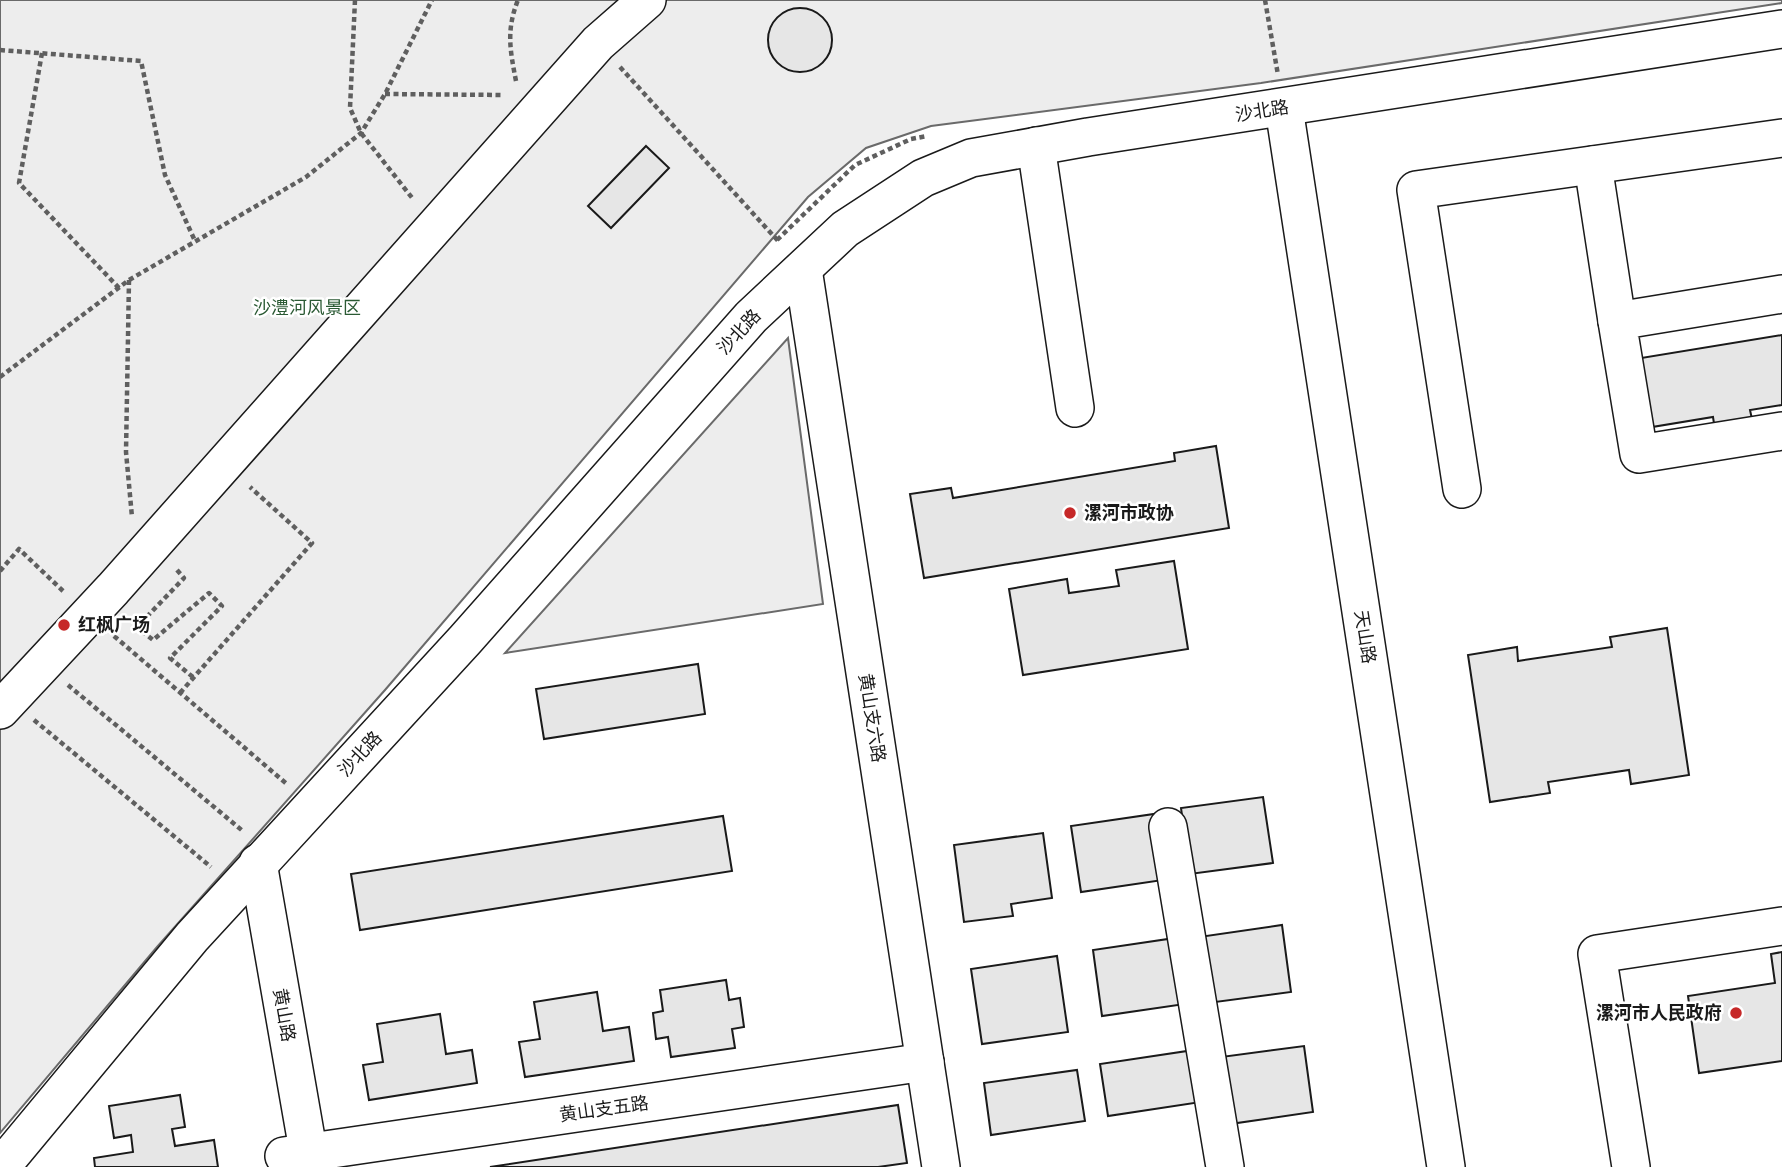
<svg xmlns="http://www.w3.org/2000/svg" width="1782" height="1167" font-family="Signika,'Noto Sans SC',sans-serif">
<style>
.built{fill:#ededed;stroke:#6a6a6a;stroke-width:2}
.building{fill:#e6e6e6;stroke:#1a1a1a;stroke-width:2}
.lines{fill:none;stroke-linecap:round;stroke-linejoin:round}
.minor-casing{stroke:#1a1a1a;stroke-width:40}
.path{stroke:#5f5f5f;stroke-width:4.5;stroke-dasharray:5 3.5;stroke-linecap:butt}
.minor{stroke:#fff;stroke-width:37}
.poi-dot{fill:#c62828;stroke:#fff;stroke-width:2.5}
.labels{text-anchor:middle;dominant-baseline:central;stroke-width:5;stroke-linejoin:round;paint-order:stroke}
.street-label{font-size:18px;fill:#1a1a1a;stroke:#fff}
.park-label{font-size:18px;fill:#2b5a34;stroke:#fff}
.poi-label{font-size:18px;font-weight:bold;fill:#1a1a1a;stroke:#fff;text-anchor:start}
</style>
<rect width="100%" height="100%" fill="#fff"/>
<g class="built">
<path d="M0,0H1782V3L1261,83L931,126L866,148L808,197L385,690L157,947L0,1133Z"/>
<path d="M788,338L823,604L505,653Z"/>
</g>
<g class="building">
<circle cx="800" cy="40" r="32"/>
<path d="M646,146L669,168L611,228L588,206Z"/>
<path d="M1782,335V405L1750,410L1753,424L1715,430L1713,417L1646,428L1635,359Z"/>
<path d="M1216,446L1229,528L924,578L910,494L951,488L953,498L1175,461L1174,453Z"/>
<path d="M1174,561L1188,649L1023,675L1009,589L1067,579L1069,593L1119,586L1116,570Z"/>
<path d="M1667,628L1689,775L1631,784L1629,770L1548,782L1550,793L1490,802L1468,655L1517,647L1518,661L1612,647L1610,637Z"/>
<path d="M698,664L705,714L544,739L536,689Z"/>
<path d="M1263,797L1273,863L1190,874L1181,808Z"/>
<path d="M1154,814L1163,880L1081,892L1071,826Z"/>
<path d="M723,816L732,871L360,930L351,874Z"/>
<path d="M1043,833L1052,898L1011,904L1013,916L964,922L954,845Z"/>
<path d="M1282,925L1291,992L1208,1003L1199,937Z"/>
<path d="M1175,938L1185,1004L1102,1016L1093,950Z"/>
<path d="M1782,952V1061L1699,1073L1688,996L1775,983L1771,954Z"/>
<path d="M1057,956L1068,1032L982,1044L971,969Z"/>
<path d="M726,980L729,1000L740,998L744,1027L732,1029L735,1048L671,1057L668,1037L656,1039L653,1013L663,1011L660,990Z"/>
<path d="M597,992L603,1031L629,1027L634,1061L525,1077L519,1042L540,1039L534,1002Z"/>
<path d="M440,1014L446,1054L472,1050L477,1083L369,1100L363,1065L383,1062L377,1024Z"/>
<path d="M1304,1046L1313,1112L1230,1124L1221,1057Z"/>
<path d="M1194,1050L1201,1102L1108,1116L1100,1064Z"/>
<path d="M1077,1070L1085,1121L991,1135L984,1083Z"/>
<path d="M180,1095L185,1127L172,1129L175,1146L214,1140L218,1167H95L94,1158L133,1152L131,1135L114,1138L109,1106Z"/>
<path d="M898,1105L907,1163L878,1167H490Z"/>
</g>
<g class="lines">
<defs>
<g id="minor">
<path d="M1284,108L1446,1167"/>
<path d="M1036,146L1075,408"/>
<path d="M1593,165L1617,321"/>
<path d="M803,269L941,1167"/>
<path d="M1782,294L1617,321L1639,454L1782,431"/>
<path d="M1462,489L1416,190L1782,138"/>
<path d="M0,710L113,589L598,43L647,0"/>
<path d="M1168,827L1225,1167"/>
<path d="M258,863L311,1167"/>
<path d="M284,1156L925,1062"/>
<path d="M1,1167L192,937L465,640L751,317L845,229L923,178L971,158L1088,137L1782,29"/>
<path d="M1631,1167L1597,954L1782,926"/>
</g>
</defs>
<use href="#minor" class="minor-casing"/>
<g class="path">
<path d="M355,0L350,108L361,133L413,199"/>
<path d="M1265,0L1278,75"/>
<path d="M0,50L141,61L165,175L195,241"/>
<path d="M42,53L19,183L119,288"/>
<path d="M620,67L779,242"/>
<path d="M516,81C510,50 506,30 518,0"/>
<path d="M385,94L504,95"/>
<path d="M777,240L855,165L911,139L927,136"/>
<path d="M129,280L126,452L132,517"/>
<path d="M0,377L129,280L306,177L361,133L385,94L432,0"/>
<path d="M177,570L184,578L137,627L153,640L209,593L222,606L170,658L194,678"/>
<path d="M0,571L19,549L63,591"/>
<path d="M114,636L288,785"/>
<path d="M68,685L244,832"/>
<path d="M180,693L312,543L250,487"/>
<path d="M34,720L211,867"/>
</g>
<use href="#minor" class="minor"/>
</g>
<g class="poi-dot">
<circle cx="1070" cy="513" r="7"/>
<circle cx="64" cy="625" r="7"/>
<circle cx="1736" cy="1013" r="7"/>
</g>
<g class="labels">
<g class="street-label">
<text transform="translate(1262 111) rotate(-9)">沙北路</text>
<text transform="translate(739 332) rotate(-47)">沙北路</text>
<text transform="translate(1365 637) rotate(81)">天山路</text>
<text transform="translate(872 718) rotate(81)">黄山支六路</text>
<text transform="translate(360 754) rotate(-47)">沙北路</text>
<text transform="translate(284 1015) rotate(80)">黄山路</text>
<text transform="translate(604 1109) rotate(-8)">黄山支五路</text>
</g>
<g class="park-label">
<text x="307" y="308">沙澧河风景区</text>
</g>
<g class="poi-label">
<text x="1084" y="513">漯河市政协</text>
<text x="78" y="625">红枫广场</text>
<text x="1722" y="1013" text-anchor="end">漯河市人民政府</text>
</g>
</g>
</svg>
